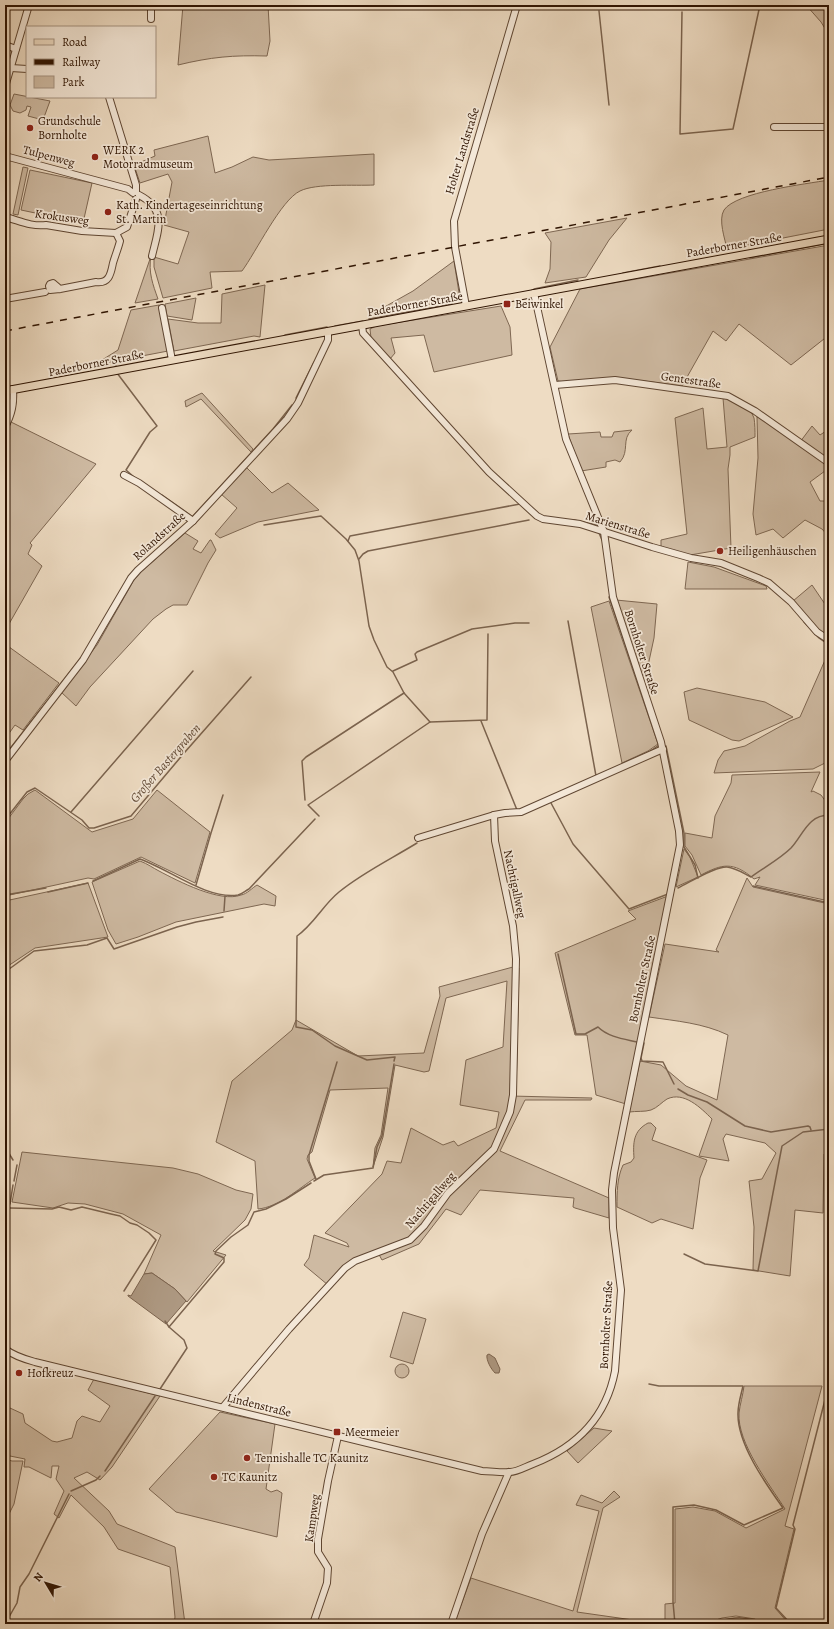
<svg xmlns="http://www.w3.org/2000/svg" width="834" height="1629" font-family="Alegreya,serif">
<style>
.green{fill:#cebaa2;stroke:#7e6752}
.water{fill:#ad9881;stroke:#7b634e}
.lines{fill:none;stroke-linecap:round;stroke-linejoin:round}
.stream{stroke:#7b634e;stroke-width:1.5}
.minor-casing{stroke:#5f4632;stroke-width:8}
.major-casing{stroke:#2f1402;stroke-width:9}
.minor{stroke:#f4e8d8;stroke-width:6}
.major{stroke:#eedcc3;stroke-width:7}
.rail{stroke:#2f1402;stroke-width:1.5;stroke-dasharray:7 7;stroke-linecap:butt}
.poi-dot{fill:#8f2418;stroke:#f4e8d8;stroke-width:1.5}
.labels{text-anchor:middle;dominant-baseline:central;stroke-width:3.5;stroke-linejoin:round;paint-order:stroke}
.poi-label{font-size:12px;fill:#2f1402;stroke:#f4e8d8;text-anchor:start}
.street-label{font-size:12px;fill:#2f1402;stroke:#f4e8d8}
.water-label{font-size:13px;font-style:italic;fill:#614935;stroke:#f4e8d8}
</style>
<rect width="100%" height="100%" fill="#eedcc3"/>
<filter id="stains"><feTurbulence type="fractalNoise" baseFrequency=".005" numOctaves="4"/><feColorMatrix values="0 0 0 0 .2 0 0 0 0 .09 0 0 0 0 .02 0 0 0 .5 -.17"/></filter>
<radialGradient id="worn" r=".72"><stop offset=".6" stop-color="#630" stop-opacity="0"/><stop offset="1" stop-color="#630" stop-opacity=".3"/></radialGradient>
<g class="green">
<path d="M183,5H268L270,41L267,56C233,55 211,57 178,65Z"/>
<path d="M806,5H829V35L821,22Z"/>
<path d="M14,94L50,101L43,120L28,116L31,107L27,106L26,110L20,113L13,111L10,105Z"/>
<path d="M208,136L215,173L232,167L253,157L269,160L374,154V185C355,186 316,183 300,191C281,200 256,252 242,271L210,272L212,288L163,298L154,267V257L178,264L189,232L164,225L172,182L168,174L140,183L134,165L155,156L154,150Z"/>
<path d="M23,167L28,168L18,215L13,214Z"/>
<path d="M30,170L92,183L83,223L21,210Z"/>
<path d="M829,180V229L727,249C725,239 718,220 724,210C736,192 806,184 829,180Z"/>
<path d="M627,218L609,240L586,277L545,283L550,269L551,242L545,233Z"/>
<path d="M829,245V335L791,365L739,324L726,341L713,331L682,386L644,381L565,382L558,381L550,347L580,289Z"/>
<path d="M151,256C148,272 153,285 158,299L135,303Z"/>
<path d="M454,261L460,299L372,314L413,291Z"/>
<path d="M265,285L260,337L254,336L174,351L168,319L198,323H221L222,294Z"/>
<path d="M196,298L192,320L167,316L165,304Z"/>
<path d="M159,305L168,351L100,364L102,360L118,350L131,310Z"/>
<path d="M501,306L510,327L512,355L434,372L424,335L391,338L395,353L390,359L371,338L370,329L376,326Z"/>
<path d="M202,393L253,449L251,452L201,399L186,407L185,401Z"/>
<path d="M723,398C733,399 751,407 754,418C755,424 755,431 755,437L730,447V455L728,469L731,548L690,555L661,548V540L687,534L675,418L703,408L707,449L727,447Z"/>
<path d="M757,417H760L829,466V468L810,482L820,501H829V537L822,529L805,520L783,538L773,529L756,535L753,514L758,458Z"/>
<path d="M11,422L96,464L30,543L32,545L28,554L42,566L5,631V437Z"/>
<path d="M812,426L820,435L829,429V461L800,442Z"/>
<path d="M632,430C621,439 630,451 620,462L615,460L606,462V467L581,471L568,434L600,432L601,437H612L614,432Z"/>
<path d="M246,467L272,493L288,483L319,510L258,522L220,538L215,534L237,508L221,494Z"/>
<path d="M185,533L198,541L193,549L201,553L210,540H211L216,550L208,563L187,605H173L166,609L153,619L90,687L76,706L61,692L97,645L134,580L141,572Z"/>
<path d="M688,562L714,567L766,586L767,589H685Z"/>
<path d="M812,585L829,610V638L814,625L793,601Z"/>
<path d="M616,600L657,604L654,638L646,675H642Z"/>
<path d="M609,601L658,744L648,751L622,763L591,607Z"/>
<path d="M5,644L59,683L23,730L15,725L5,739Z"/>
<path d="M829,651V761L813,769L714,773L718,760L724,751L745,746L790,721L800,717Z"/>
<path d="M697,688L765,702L793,717L739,741L732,740L689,720L684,692Z"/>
<path d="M820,772L811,792L813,791L821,795L829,806V901L755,885L760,877L754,879C733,861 722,864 701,875L692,855L685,846V833L712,838L715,816L731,783L732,775Z"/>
<path d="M35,790L92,832L133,819L157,790L210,832L195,883L141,857L94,879L88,878L5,896V823L23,799L28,794Z"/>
<path d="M684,849L690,857L698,877L676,887Z"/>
<path d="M140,861C148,864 153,868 159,871C178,881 220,903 241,895C247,894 252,888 257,885L276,896L275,906L264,904L176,922L138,937L116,944L108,930L92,882Z"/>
<path d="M747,878L753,887L829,904V1153L824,1154L823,1213L795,1210L790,1276L753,1270L754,1227L749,1181L762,1179L776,1153L765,1143L726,1134L723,1139L729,1161L699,1156L712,1119C701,1108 684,1091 667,1099C662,1102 657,1108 651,1110C645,1112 636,1111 629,1112L640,1061L661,1065L686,1086L717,1100L728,1035C703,1023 676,1021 649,1017L665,944L719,952L716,950Z"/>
<path d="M88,883L108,937L35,948L5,968V901Z"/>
<path d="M668,896L626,1104L596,1095L587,1035H575L555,953L636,919L628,911Z"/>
<path d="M513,967L519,968L516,1092L511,1096L592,1098L591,1100H525L500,1151L609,1198V1218L575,1208L573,1207L574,1198L480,1190L461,1215L446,1209L419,1244L382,1260L377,1251L353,1260L328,1285L304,1265L309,1258L314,1235L349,1247L347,1243L325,1233L382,1174L387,1161L401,1163L411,1128L443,1145L454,1141L458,1146L496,1128L499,1112L460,1105L466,1060L503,1047L507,981L446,998L429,1071L424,1072L395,1065L383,1137L373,1167L375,1148L381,1135L388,1088L330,1090L312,1152L308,1155L307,1159L315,1178C298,1189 279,1207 258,1209L255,1161L216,1142L232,1081L292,1030L296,1020L358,1056L424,1053L440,996L439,987Z"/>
<path d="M648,1123H651L656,1128L652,1140L707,1160L700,1178L693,1229L661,1219L652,1223L617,1207C617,1192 617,1178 623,1165L631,1162L634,1158C633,1143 633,1131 648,1123Z"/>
<path d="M22,1152L173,1168L198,1174L236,1190L253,1194L251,1209L245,1220L213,1251L226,1255L187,1302L175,1289L152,1273L144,1274L161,1235L123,1214L85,1204L68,1203L53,1208L12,1202Z"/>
<path d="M403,1312L426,1319L413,1364L390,1357Z"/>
<circle cx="402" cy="1371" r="7"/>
<path d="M94,1379L160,1396L112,1467L100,1480L87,1472L74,1478L109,1511L117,1524L175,1547L185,1624H174L175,1617L170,1567L118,1549L104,1527L71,1495L59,1518L54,1514L64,1491L56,1479L59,1466H52L51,1478L29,1467H24L25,1459L5,1455V1410L10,1408L23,1414L25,1423L52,1441L57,1442L72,1438L77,1421L82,1416L100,1422L110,1406L88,1390Z"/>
<path d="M744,1386H822L785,1526L794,1529L775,1608L789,1624H761L755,1619L736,1616L722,1618L704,1624H665V1604L675,1603V1509L693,1507L715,1511L746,1528L785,1509C770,1485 737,1443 739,1413C740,1404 743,1395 744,1386Z"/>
<path d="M220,1412L275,1424L266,1489L271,1492L277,1490L282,1493L277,1537L176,1512L149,1489Z"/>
<path d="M594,1428L612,1431L578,1463L567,1451Z"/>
<path d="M5,1459L12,1461H23L14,1504L5,1522Z"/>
<path d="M614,1491L620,1497L603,1508L577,1612L633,1620L632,1624H454L471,1578L573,1611L599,1511L576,1505L581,1495L602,1503Z"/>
</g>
<g class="water">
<path d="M152,1273L175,1289L186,1301L166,1324L128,1296V1295L131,1296L144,1274Z"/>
<path d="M489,1354L495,1358L500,1369L499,1373H495C491,1369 486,1360 487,1355Z"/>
</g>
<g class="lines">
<g class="stream">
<path d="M599,11L609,105"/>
<path d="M682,12L680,134L733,129L760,5"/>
<path d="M750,258L829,243"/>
<path d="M623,273L660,266"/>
<path d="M534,289L578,280"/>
<path d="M369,319L452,304"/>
<path d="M335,326L363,321"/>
<path d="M285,335L327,327"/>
<path d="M115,367L116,366"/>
<path d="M117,373L157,426L150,432L126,470L134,477"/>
<path d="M296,398L314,362"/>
<path d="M162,495L193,517"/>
<path d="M193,516L273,429L292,405"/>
<path d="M574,520L597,525"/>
<path d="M264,525L321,516L346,539L355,550L359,561L369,626L374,640L387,667L393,672L404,693L430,722"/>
<path d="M599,533L602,540"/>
<path d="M348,541L350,536L520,504"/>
<path d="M359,559L363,554L368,551L529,520"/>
<path d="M609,597L659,745L649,752"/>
<path d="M568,621L596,776"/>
<path d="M804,622L819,638L829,645"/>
<path d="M393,671L417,660L415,654L417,652L472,629L515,623H529"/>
<path d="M481,721L517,810"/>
<path d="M666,746L684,833V847L695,865L698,878"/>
<path d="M5,755L81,658"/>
<path d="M305,800L302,761L306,757L404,693"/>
<path d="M551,803L573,844L629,909L668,894"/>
<path d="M71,812L193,671"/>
<path d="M319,816L308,805L430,722L487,720L488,634"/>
<path d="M5,820L27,792L35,788L82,820L89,828H94L131,816L185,752L251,677"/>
<path d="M93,881L140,859C169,869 207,900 238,895C242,894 245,891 249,889L315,819"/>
<path d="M196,885L211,833L223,795"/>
<path d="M753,886L829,903"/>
<path d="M678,888C689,883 715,866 727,867C736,868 743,873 751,877C763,868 780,859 791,848C803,835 808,815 829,815"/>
<path d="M48,892L88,883"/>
<path d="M5,895L46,888"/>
<path d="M224,911L225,896"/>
<path d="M558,954L576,1034H585L598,1027C608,1037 624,1039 637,1042"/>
<path d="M5,972L34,951L87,945L107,938L114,949L177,927L196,922L223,917"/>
<path d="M644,1043L641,1058L642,1061L663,1062L674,1084"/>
<path d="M394,1061L395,1057L367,1060L335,1046L312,1030L296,1027L297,936C314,924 323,905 339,892C362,873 391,859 417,843"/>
<path d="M678,1089L688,1095L707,1102L745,1126L771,1132L808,1126L810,1127L811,1130"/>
<path d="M5,1147L13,1160"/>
<path d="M316,1179L309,1161V1155L337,1062"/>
<path d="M14,1181L17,1165"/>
<path d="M314,1181L324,1175L373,1168L377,1147L382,1136L394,1064"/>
<path d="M10,1204L13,1185"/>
<path d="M10,1208L52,1209L59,1207L71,1210L82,1207L111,1214L120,1216L130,1223L137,1225L149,1233L156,1240L124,1291"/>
<path d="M684,1254L705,1264L758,1271L782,1146L803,1132L829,1129"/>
<path d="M169,1327L224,1262V1258L215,1254L216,1251L231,1237L248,1225L254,1212L266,1209L286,1199L311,1183"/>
<path d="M649,1384L659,1386H743C741,1395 738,1404 738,1413C737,1444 766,1484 783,1508L744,1525L716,1510L694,1505L673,1507V1602L675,1624"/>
<path d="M160,1389L187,1348L184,1340L169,1327L165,1321"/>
<path d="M105,1471L155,1396"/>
<path d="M71,1491L96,1480L100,1476"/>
<path d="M5,1624L17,1603L20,1587L29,1574L69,1494"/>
<path d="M709,1624C724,1619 746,1613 759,1624"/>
<path d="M791,1624L776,1608L795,1529L793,1525L828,1388"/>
</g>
<defs>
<g id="minor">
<path d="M151,19V5"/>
<path d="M5,45L16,49"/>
<path d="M11,68L27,69"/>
<path d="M5,87L29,5"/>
<path d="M109,97L136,185V192"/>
<path d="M774,127H829"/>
<path d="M5,156L128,189L133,193"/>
<path d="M139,195C168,210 158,230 152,256"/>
<path d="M5,217C18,220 31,227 46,225L82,231L116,233"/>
<path d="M60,289L53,283L50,284L49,286L50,290L60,289L96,282C110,284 111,272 113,263C115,256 118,249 120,241L116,233L127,227L136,199"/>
<path d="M5,299L45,292"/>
<path d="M466,306L455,247L454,221L517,5"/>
<path d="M162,308L172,360"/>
<path d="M362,325L363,333L489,472L537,516L543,519L580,524L652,547L691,558L721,563L758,578L769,583L791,602L817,632L829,640"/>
<path d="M555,385L615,380L728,396L755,411L829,463"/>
<path d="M5,427C12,414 14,404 13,389"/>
<path d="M124,475L139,483L193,521"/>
<path d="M5,761L83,660L131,578L138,570L193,521L287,419L298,403L328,340V331"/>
<path d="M418,838L494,815L505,813L521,812L663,749"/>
<path d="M5,1349C14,1356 24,1359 35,1362L482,1471C491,1471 501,1473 510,1472C517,1472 525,1467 533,1464C577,1447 606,1418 615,1371L621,1290L613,1228L612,1190L614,1173L680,845L679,831L661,742L613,597L604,532L566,439L534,293"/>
<path d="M223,1407L289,1329L345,1268L355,1261L410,1240L424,1226L448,1193L494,1149L510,1112L513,1095L516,959L513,926L495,841L494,815"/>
<path d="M313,1624L327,1583L328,1568L318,1552V1539L328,1481L338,1436"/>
<path d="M451,1624L482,1534L509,1472"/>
</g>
<path id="major" d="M5,391L829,239"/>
</defs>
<use href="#minor" class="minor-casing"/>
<use href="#major" class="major-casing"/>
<use href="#minor" class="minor"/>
<use href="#major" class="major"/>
<path class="rail" d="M5,331C279,279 554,229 829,177"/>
</g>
<g class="poi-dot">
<circle cx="30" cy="128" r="4"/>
<circle cx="95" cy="157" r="4"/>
<circle cx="108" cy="212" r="4"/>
<rect x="503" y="300" width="8" height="8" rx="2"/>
<circle cx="720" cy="551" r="4"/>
<circle cx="19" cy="1373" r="4"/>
<rect x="333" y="1428" width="8" height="8" rx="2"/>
<circle cx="247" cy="1458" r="4"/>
<circle cx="214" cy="1477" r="4"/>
</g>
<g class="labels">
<g class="poi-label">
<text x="38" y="121">Grundschule<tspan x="38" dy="14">Bornholte</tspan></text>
<text x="103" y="150">WERK 2<tspan x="103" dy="14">Motorradmuseum</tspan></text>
<text x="116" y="205">Kath. Kindertageseinrichtung<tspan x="116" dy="14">St. Martin</tspan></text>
<text x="515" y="304">Beiwinkel</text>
<text x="728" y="551">Heiligenhäuschen</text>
<text x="27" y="1373">Hofkreuz</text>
<text x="345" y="1432">Meermeier</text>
<text x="255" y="1458">Tennishalle TC Kaunitz</text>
<text x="222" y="1477">TC Kaunitz</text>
</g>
<g class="street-label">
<text transform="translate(462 151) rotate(-73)">Holter Landstraße</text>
<text transform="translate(49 156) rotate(15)">Tulpenweg</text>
<text transform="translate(62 217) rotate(8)">Krokusweg</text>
<text transform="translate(734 245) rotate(-10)">Paderborner Straße</text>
<text transform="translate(415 304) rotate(-10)">Paderborner Straße</text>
<text transform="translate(96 363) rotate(-11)">Paderborner Straße</text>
<text transform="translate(691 380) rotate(8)">Gentestraße</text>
<text transform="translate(618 525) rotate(17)">Marienstraße</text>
<text transform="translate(159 536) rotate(-42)">Rolandstraße</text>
<text transform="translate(642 652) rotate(72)">Bornholter Straße</text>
<text transform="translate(515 884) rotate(78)">Nachtigallweg</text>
<text transform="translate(642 979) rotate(-78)">Bornholter Straße</text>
<text transform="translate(430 1200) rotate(-49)">Nachtigallweg</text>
<text transform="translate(606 1325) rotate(-87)">Bornholter Straße</text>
<text transform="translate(259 1405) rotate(14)">Lindenstraße</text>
<text transform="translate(312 1518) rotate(-82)">Kampweg</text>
</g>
<g class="water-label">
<text transform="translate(165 763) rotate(-49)">Großer Bastergraben</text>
</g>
</g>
<rect width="834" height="1629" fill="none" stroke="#eedcc3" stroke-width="20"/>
<rect x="6" y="6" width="822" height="1617" fill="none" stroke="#2f1402" stroke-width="2"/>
<rect x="10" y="10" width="814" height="1609" fill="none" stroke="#2f1402"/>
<rect x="26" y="26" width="130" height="72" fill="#f4e8d8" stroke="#a59382"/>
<rect x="34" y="39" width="20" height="6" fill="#eedcc3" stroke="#a59382"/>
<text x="62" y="46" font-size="12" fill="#2f1402">Road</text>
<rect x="34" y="59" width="20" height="6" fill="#2f1402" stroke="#a59382"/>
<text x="62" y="66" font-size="12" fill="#2f1402">Railway</text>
<rect x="34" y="76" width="20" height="12" fill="#cebaa2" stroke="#a59382"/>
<text x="62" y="86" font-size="12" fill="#2f1402">Park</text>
<g transform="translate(46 1583) rotate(308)" stroke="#f4e8d8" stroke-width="3" paint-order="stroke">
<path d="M0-3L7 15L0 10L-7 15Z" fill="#2f1402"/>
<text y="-6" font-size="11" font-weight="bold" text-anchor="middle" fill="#2f1402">N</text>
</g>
<rect width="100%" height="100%" filter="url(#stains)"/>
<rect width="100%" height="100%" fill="url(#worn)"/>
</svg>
